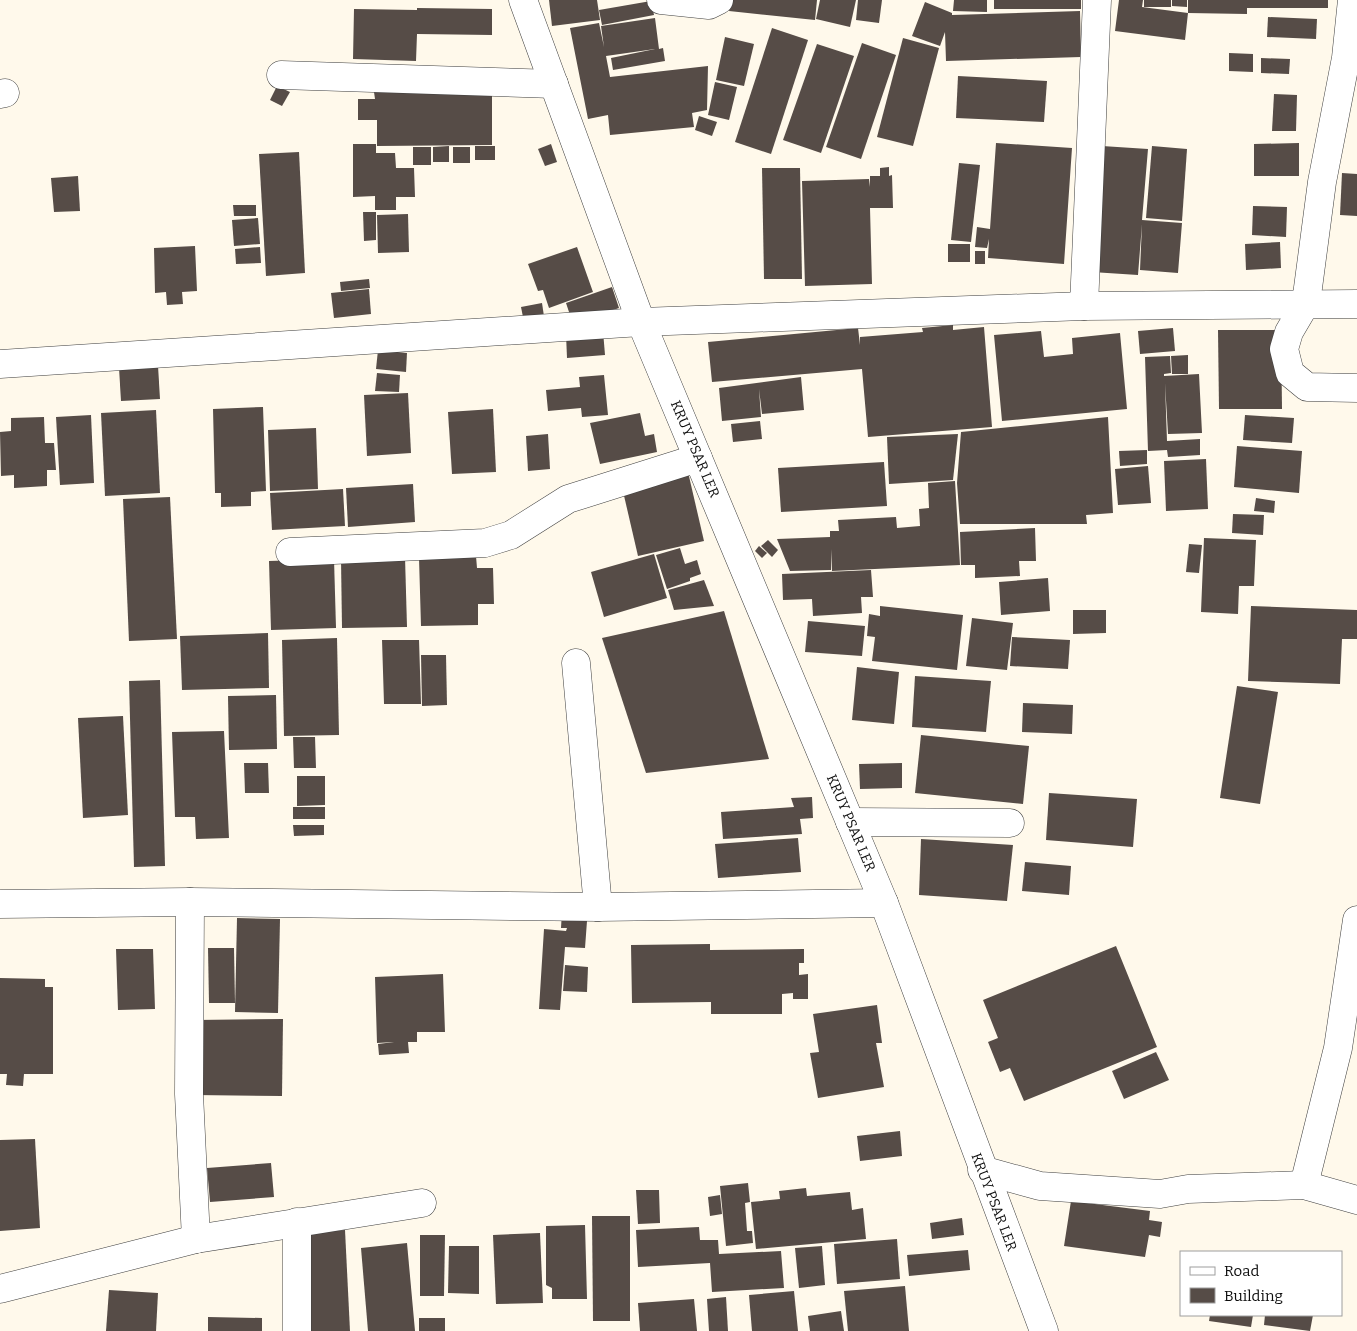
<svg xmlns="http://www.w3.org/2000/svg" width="1357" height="1331" font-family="Bitter,serif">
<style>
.building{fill:#564c47}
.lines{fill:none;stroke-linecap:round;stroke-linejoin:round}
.minor-casing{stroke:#3f3f3f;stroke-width:29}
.minor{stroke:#fff;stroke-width:28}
.labels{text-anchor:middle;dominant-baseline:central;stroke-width:5;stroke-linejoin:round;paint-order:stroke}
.street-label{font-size:14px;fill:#0c0c0c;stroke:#fff}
</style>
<rect width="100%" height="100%" fill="#fff9eb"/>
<g class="building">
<path d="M549,0H597L600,20L552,26Z"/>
<path d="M731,0H817L815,20L729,11Z"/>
<path d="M820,0H856L850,27L816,19Z"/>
<path d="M858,0H882L879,23L856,20Z"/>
<path d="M954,0H987V12L953,11Z"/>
<rect x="994" y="0" width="87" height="9"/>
<path d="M1119,0H1143L1142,7L1188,13L1185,40L1115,31Z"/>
<rect x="1144" y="0" width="27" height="7"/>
<path d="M1172,0H1187V7L1172,6Z"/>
<path d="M1188,0H1328V8H1247V14L1188,13Z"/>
<path d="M651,1L654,15L602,25L599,10Z"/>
<path d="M925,2L952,13V15L1080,11L1081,57L946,61L945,32L940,46L912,36Z"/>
<path d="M417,8L492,9V35L417,34L416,61L353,59L354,9L417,10Z"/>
<path d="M1268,17L1317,19L1316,39L1267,37Z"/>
<path d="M655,18L659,49L663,48L665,61L613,70L611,58L655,49L606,56L610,77L708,66L707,110L692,113L694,127L610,135L608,115L588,119L570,28L599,23L604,47L601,26Z"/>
<path d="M772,28L808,40L771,154L735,142Z"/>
<path d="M725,37L754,44L744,86L716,80Z"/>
<path d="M903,38L939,48L913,146L877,137Z"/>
<path d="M862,43L896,55L861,159L826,147Z"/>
<path d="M817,44L854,56L821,153L783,140Z"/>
<path d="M1229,53L1253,54V72L1229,71Z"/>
<path d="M1261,58L1290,59L1289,74L1261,73Z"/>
<path d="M958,76L1047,81L1044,122L956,118Z"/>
<path d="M715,82L737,87L729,120L708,115Z"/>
<path d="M277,86L290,92L282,106L270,100Z"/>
<path d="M492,91V145L377,146V120H358V99H375L374,92Z"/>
<path d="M1274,94L1297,95L1296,131H1272Z"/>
<path d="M699,116L717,122L712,136L695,130Z"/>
<path d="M996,143L1072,148L1064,264L988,258L989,239L987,248L975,247L977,227L990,229Z"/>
<path d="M1299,143V176H1254V144Z"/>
<path d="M353,144H376V153H395L396,168H414L415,197H396V210H375V196L353,197Z"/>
<path d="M551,144L557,162L545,166L538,149Z"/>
<path d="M449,146V162H433V147Z"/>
<rect x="475" y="146" width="20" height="14"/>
<path d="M1102,146L1148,149L1142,220L1182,223L1178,273L1140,270L1142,224L1138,275L1092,272Z"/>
<path d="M1152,146L1187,149L1182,221L1146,218Z"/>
<rect x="413" y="147" width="18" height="18"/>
<rect x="453" y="147" width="17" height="16"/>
<path d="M299,152L305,273L266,276L259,154Z"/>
<path d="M959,163L980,165L971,242L951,240Z"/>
<path d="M889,167V176L892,175L893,208H870L872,284L805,286L802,181L869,179L870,187V176H880V168Z"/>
<path d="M762,168H800L802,279H764Z"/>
<path d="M1342,173L1357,174V216L1340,215Z"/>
<path d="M78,176L80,211L54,212L51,178Z"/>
<path d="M233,205H256V216H234Z"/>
<path d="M1253,206L1287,207L1286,237L1252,235Z"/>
<path d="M363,212H376V240L364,241Z"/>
<path d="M408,214L409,252L378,253L377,215Z"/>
<path d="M258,218L260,244L234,246L232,220Z"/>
<path d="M1280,242L1281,268L1246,270L1245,244Z"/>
<rect x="948" y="244" width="22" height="18"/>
<path d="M195,246L197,291L182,292L183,304L167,305L166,292L155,293L154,248Z"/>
<path d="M260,247L261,263L236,264L235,249Z"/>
<path d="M577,247L593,292L549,308L543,290L538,291L528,264Z"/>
<rect x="975" y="251" width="10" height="13"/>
<path d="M369,279L370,288L341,291L340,282Z"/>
<path d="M612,287L619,308L573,324L566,303Z"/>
<path d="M369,289L371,314L334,318L331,293Z"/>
<path d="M542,303L545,323L525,327L521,307Z"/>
<path d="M953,325V330L984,327L992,427L868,437L862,369L712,382L708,342L858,328L860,345V337L923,332L922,328Z"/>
<path d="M1173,328L1175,351L1140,354L1138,331Z"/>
<path d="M1218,330H1281L1282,409H1219Z"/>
<path d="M603,331L605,355L567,358L566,334Z"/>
<path d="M1041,331L1044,357L1073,354L1072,338L1120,333L1127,409L1002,421L994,335Z"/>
<path d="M378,350L407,353L406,372L376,369Z"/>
<path d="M1188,355V374H1172L1171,356Z"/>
<path d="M1170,356L1171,373L1164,374V376L1199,374L1202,433L1168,434L1165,383L1167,441L1200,439V455L1168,457L1167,450L1148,451L1145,357Z"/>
<path d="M158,366L160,399L121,401L119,368Z"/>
<path d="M377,373L400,375L399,392L375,391Z"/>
<path d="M604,375L608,415L582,417L581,408L548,411L546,390L580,387L579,377Z"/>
<path d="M801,377L804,410L762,414L759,389L761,417L722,421L719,388Z"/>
<path d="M408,393L411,453L367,456L364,395Z"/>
<path d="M263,407L266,491L251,492V506L221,507V493H215L213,409Z"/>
<path d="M493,409L496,472L452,474L448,412Z"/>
<path d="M156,410L160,493L105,496L101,413Z"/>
<path d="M640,413L645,436L654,434L657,452L600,464L590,423Z"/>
<path d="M91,415L94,483L60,485L56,417Z"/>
<path d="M1245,415L1294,418L1292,443L1243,440Z"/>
<path d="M44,417L45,443H54L56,470H47V486L14,488V475L1,476L0,432L11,431V418Z"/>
<path d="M1108,417L1113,513L1086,515L1087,524H960L957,483L961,432Z"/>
<path d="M760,421L762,439L733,442L731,424Z"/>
<path d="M316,428L318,489L270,491L268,430Z"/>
<path d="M548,434L550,469L528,471L526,436Z"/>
<path d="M958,434L953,480L889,484L887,437Z"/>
<path d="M1237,446L1302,451L1299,493L1234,487Z"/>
<path d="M1147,450V464L1120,466L1119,451Z"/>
<path d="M1206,459L1208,509L1166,511L1164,461Z"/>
<path d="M884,462L887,506L781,512L778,468Z"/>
<path d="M1148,466L1151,503L1118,505L1115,469Z"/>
<path d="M688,472L704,541L638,556L622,487Z"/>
<path d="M955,481L960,565L832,571L831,549V570L790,571L777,539L830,537V531H839L838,520L896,517L897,528L920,526L919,509L929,508L928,483Z"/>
<path d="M413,484L415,522L348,527L346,488Z"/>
<path d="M343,489L345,526L272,530L270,493Z"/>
<path d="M170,497L177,639L129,641L123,499Z"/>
<path d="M1256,498L1275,501L1274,513L1254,511Z"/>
<path d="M1233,514L1264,515L1263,535L1232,533Z"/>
<path d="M1035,528L1036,561H1019L1020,576L975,578V565H961L960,532Z"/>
<path d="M1204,538L1256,540L1254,586H1239L1238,614L1201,612Z"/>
<path d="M768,540L778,550L772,557L761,546Z"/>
<path d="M1189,544L1202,545L1199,573L1186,572Z"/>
<path d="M759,546L767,553L762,558L755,551Z"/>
<path d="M680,548L685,564L697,560L701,574L690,578V581L667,589L656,555Z"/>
<path d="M654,554L667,598L604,617L591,572Z"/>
<path d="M476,556L477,568H493L494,604H478V625L421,626L419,558Z"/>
<path d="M405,557L407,627L342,628L341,559Z"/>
<path d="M334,559L336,628L271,630L269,561Z"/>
<path d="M871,570L873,597H861L862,613L813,616L812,599L783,600L782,574Z"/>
<path d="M1048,578L1050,611L1001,615L999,582Z"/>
<path d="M704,580L714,606L674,610L668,590Z"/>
<path d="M880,606L963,615L957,670L872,661L875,637L867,636L869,614L880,616Z"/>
<path d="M1251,606L1357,610V639H1342L1340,684L1248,681Z"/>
<path d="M1073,610H1106V633L1073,634Z"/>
<path d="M724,611L769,759L646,773L602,638Z"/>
<path d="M972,618L1013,623L1007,670L966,666Z"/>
<path d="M808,621L865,626L862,656L805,652Z"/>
<path d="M268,633L269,688L182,690L180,636Z"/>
<path d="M1012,637L1070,640L1068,669L1010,666Z"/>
<path d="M337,638L339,735L284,736L282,640Z"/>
<path d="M382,640H419L421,704H384Z"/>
<path d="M421,655H446L447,705L422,706Z"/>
<path d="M857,667L899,672L894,724L852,720Z"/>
<path d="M915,676L991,681L986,732L912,727Z"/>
<path d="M160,680L165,866L134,867L129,681Z"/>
<path d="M1237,686L1278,692L1260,804L1220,798Z"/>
<path d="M276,695L277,749L229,750L228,696Z"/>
<path d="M1023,703L1073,705L1072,734L1022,732Z"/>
<path d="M123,716L128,815L83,818L78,718Z"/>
<path d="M224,731L229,838L196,839L195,817H175L172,732Z"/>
<path d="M921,735L1029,746L1023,804L915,793Z"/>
<path d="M293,737H315L316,768H294Z"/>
<path d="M244,763H268L269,793H245Z"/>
<path d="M902,763V788L860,789L859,764Z"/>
<path d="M297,776H325V805L297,806Z"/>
<path d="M1049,793L1137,799L1133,847L1046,840Z"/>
<path d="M812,797L813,818L800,819L802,834L723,839L721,812L794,807L791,798Z"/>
<rect x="293" y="807" width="32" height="12"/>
<path d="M293,825H324V835L294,836Z"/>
<path d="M798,838L801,872L718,878L715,844Z"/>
<path d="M921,839L1013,845L1007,901L919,895Z"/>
<path d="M1025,862L1071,866L1069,895L1022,891Z"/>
<path d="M562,911L572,920L587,921L585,948L565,947L560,1010L539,1009L544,929L566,931L567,928H561Z"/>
<path d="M237,918L280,919L278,1013L235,1012Z"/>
<path d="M710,944V950L804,949V963H799V975L808,974V999H793V993L782,994V1014H711V1002L632,1003L631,945Z"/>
<path d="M1116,946L1157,1047L1024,1101L1010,1068L1000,1072L988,1042L998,1038L983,1000Z"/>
<path d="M208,948H234L235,1003H209Z"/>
<path d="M116,949H153L155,1009L118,1010Z"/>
<path d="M565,965L588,967L587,992L563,991Z"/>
<path d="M443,974L445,1032H417V1042H408L409,1053L379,1055L378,1044L394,1042L377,1043L375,977Z"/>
<path d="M0,978L45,979V987H53V1074H24L23,1086L6,1085L7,1074H0Z"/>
<path d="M877,1005L882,1043H876L884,1087L818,1098L810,1053L819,1052L813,1014Z"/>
<path d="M283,1019L282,1096L194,1095L195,1020Z"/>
<path d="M1156,1052L1169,1080L1124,1099L1112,1071Z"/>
<path d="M900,1131L902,1156L860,1161L857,1136Z"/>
<path d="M35,1139L40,1228L0,1231V1140Z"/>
<path d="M271,1163L274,1197L210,1202L207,1168Z"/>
<path d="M748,1183L750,1202L745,1203L747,1231H752L753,1243L726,1246L720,1186Z"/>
<path d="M806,1188L807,1196L850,1192L852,1210L863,1208L866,1239L756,1249L751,1202L780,1199L779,1191Z"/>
<path d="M636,1190H659L660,1223L638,1224Z"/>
<path d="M720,1195L722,1214L710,1216L708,1197Z"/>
<path d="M1071,1201L1150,1211L1149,1220L1162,1222L1160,1237L1149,1235L1145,1257L1064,1246Z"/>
<path d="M592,1216H630V1321H593Z"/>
<path d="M962,1218L964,1235L932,1239L930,1223Z"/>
<path d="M585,1225L587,1299H552V1288L546,1285V1226Z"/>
<path d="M699,1227L700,1240H718L719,1254L781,1251L784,1288L712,1292L710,1263L638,1267L636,1230Z"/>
<path d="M345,1230L350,1331H304L300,1232Z"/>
<path d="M540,1233L543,1303L496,1304L493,1235Z"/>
<path d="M420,1235H445L444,1296H420Z"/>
<path d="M897,1239L900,1279L837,1284L834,1244Z"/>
<path d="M407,1243L415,1331H368L361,1248Z"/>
<path d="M449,1246H479V1294L448,1293Z"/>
<path d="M822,1246L825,1285L799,1288L795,1248Z"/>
<path d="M968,1250L970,1270L909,1276L907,1255Z"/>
<path d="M905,1286L909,1331H848L844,1291Z"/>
<path d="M109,1290L158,1293L156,1331H106Z"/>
<path d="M794,1291L798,1331H752L749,1295Z"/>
<path d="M726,1297L728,1331H709L707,1299Z"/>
<path d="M694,1299L697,1331H640L638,1303Z"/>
<path d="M841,1311L844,1331H810L808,1316Z"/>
<path d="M1210,1315H1253L1251,1327L1209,1321Z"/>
<path d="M1265,1315H1313L1310,1331L1264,1325Z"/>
<path d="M208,1317L262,1318V1331H208Z"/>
<rect x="419" y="1318" width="26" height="13"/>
</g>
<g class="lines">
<defs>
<g id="minor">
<path d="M523,0L641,322L884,903L1044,1331"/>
<path d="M661,0L709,5L719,0"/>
<path d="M1352,0L1346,58L1322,182L1306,303L1289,332L1284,349L1290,373L1307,387L1357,388"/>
<path d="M281,75L554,84"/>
<path d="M0,94L5,93"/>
<path d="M1084,306L1097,0"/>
<path d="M0,364L641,322L1084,306L1357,304"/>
<path d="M290,552L485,543L511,535L568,499L698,458"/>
<path d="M576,663L598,907"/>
<path d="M850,822L1010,823"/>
<path d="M190,902L189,1094L196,1239"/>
<path d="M0,904L190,902L598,907L884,903"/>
<path d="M982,1170L1040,1186L1160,1194L1188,1189L1304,1185L1357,1200"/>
<path d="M1304,1185L1338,1048L1357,920"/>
<path d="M0,1289L196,1239L422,1203"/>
<path d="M297,1331V1222"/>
</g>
</defs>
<use href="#minor" class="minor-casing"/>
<use href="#minor" class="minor"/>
</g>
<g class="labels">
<g class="street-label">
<text transform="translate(695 449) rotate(67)">KRUY PSAR LER</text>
<text transform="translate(851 823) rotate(67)">KRUY PSAR LER</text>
<text transform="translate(994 1202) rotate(69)">KRUY PSAR LER</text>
</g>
</g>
<rect x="1180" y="1251" width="162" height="65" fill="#ffffff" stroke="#9e9e9e"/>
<rect x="1190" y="1267" width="25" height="8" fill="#ffffff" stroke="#9e9e9e"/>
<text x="1224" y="1276" font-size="15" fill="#0c0c0c">Road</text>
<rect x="1190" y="1288" width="25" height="15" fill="#564c47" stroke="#9e9e9e"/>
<text x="1224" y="1301" font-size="15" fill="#0c0c0c">Building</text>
</svg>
